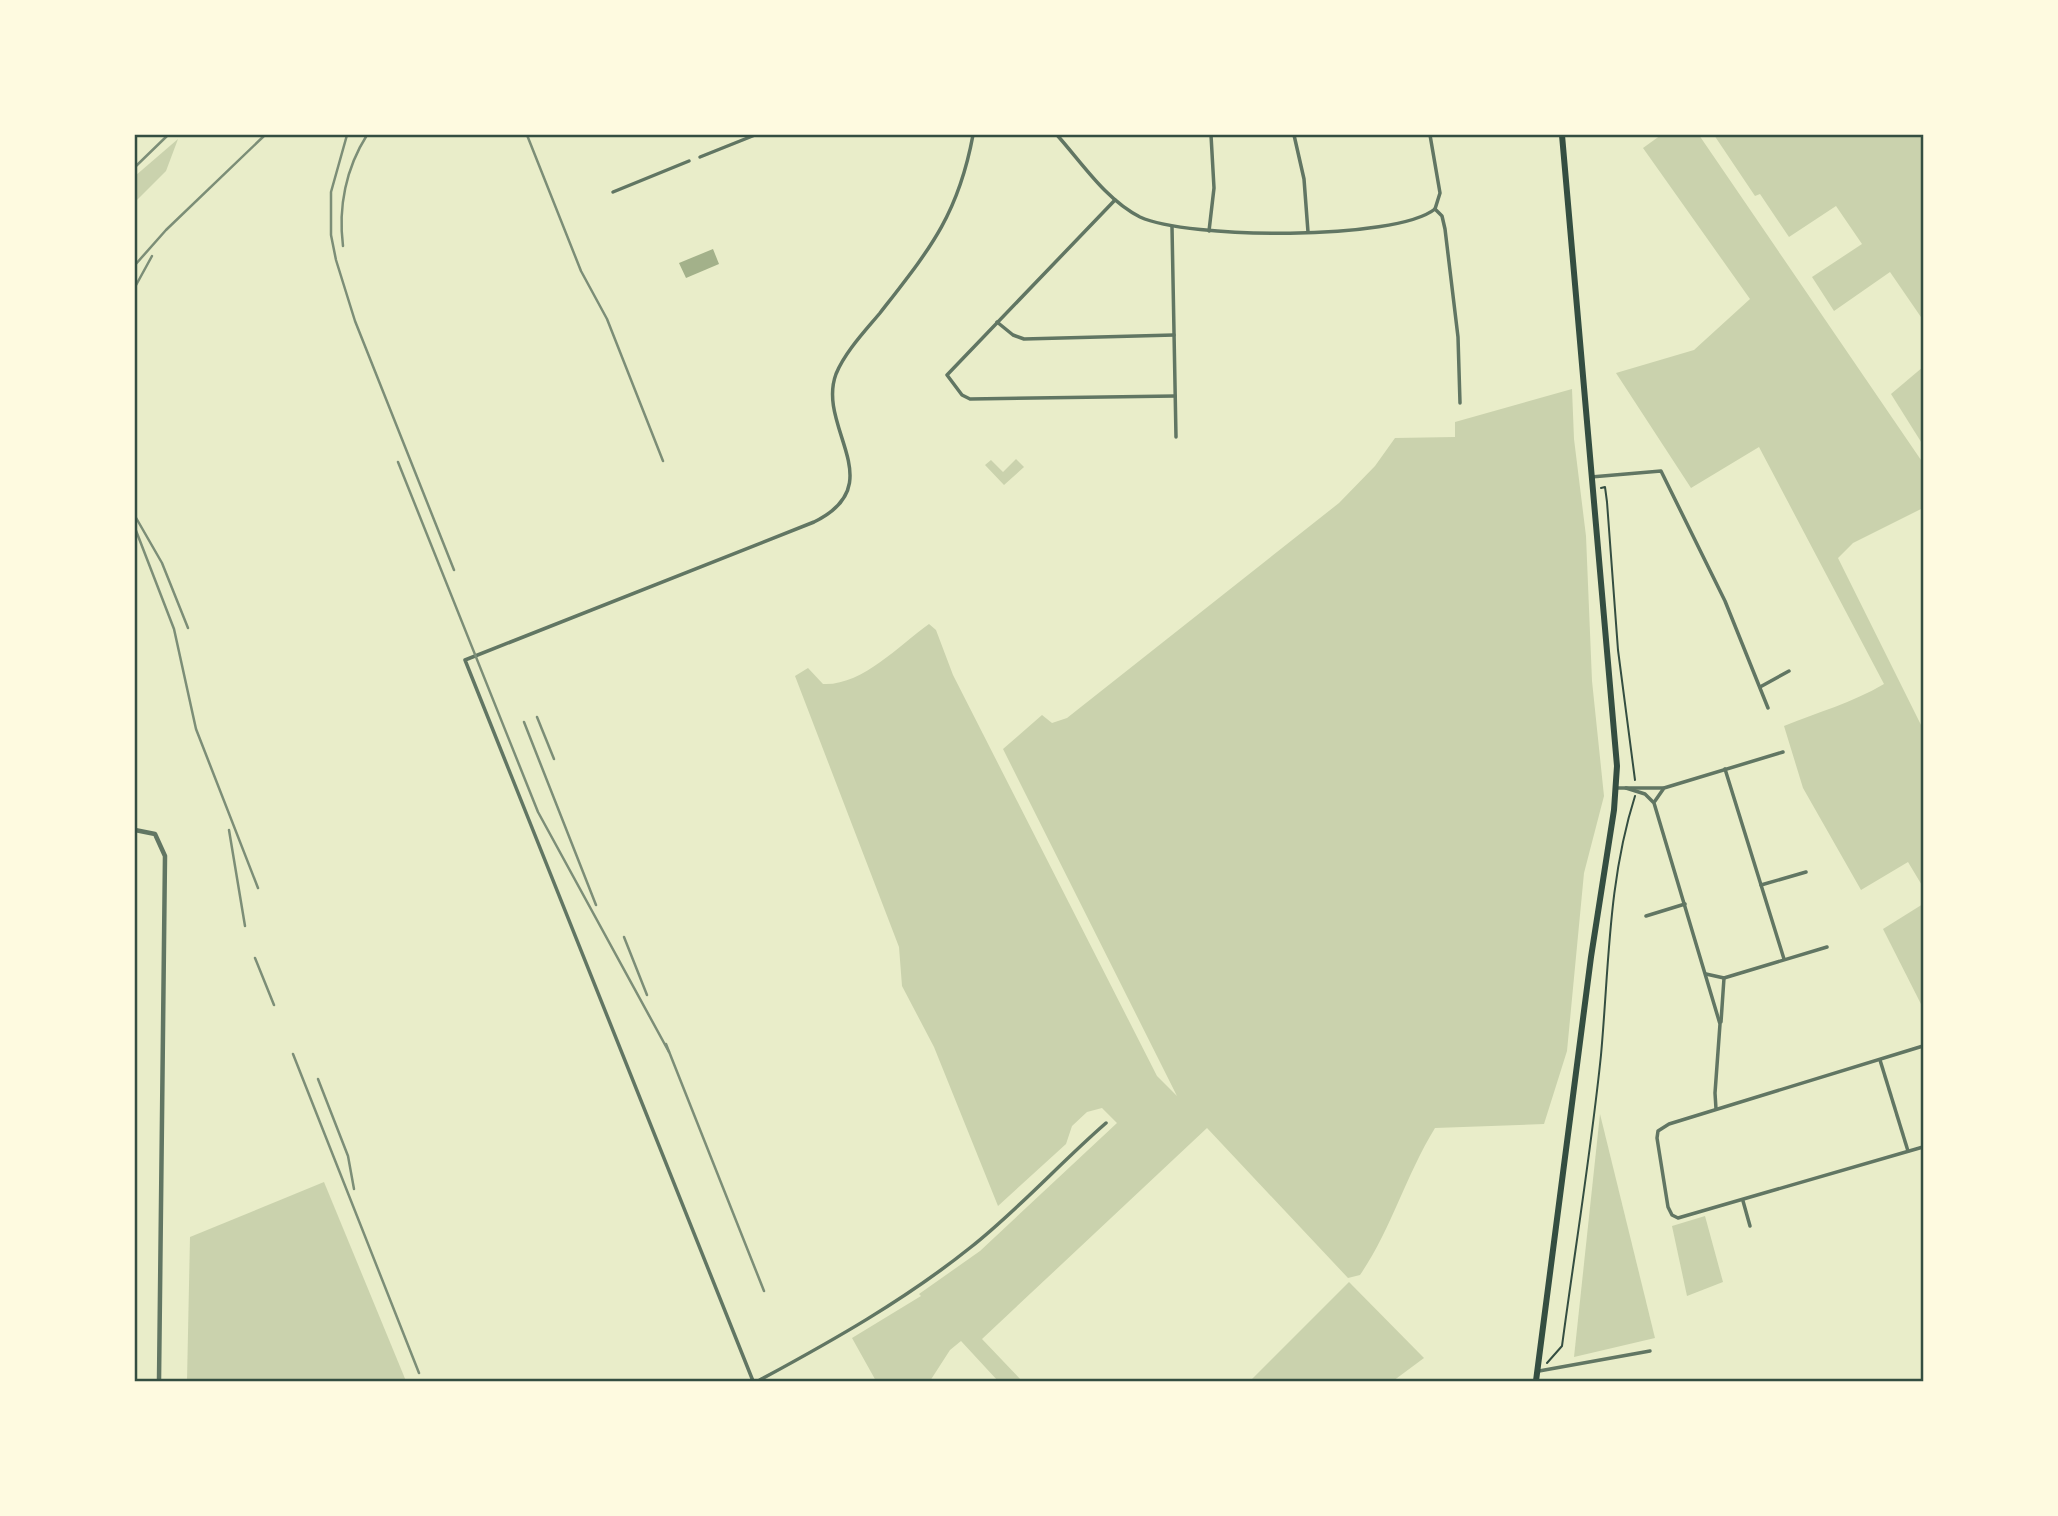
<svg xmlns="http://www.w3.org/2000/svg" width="2058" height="1516" font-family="'IBM Plex Serif',serif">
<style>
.green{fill:#cad2ad}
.water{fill:#a3b18a}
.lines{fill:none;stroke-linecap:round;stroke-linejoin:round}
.path{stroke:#344e41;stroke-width:2}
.minor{stroke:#617663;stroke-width:3.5}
.tertiary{stroke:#617663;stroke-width:4.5}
.primary{stroke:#344e41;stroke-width:6}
.rail{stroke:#7c8e77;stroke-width:2.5}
.neatline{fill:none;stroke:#344e41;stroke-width:2.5}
</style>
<rect width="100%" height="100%" fill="#e9edc9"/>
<g class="green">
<path d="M1661,135H1699L1921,460L1923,508L1853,543L1838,558L1923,729V887L1908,862L1861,890L1803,788L1784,726C1818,712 1852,703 1884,684L1759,447L1691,488L1616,373L1694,350L1750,299L1643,148Z"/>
<path d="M1714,135H1923V320L1890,272L1834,311L1812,277L1862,244L1836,206L1789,237L1760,194L1755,196Z"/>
<path d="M178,139L166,171L135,202V176Z"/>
<path d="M1923,367V445L1891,394Z"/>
<path d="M1572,389L1574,439L1586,536L1592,681L1604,796L1584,873L1567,1051L1544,1124L1435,1128C1406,1175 1391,1230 1360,1275L1348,1278L1207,1128L982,1339L1022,1381H998L961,1341L950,1350L930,1381H876L852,1338L921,1296L919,1294L980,1251L1117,1123L1102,1108L1087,1112L1072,1126L1066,1144L998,1206L934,1047L902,986L899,947L795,676L808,668L823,684C862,686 898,646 929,624L936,630L953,675L1157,1076L1177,1096L1003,749L1042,715L1052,723L1067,718L1339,503L1375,466L1395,438L1455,437V422Z"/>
<path d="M1016,459L1024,467L1004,485L985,465L991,460L1003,472Z"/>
<path d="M1923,904V1008L1883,929Z"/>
<path d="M1600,1114L1655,1338L1574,1357Z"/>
<path d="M324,1182L406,1381H187L190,1237Z"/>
<path d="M1705,1216L1723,1282L1687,1296L1672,1226Z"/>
<path d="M1349,1282L1424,1358L1393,1381H1250Z"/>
</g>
<path class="water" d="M713,249L719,264L686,278L679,263Z"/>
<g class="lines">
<g class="path">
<path d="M1601,488L1605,487L1607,502L1618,650L1635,780"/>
<path d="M1547,1363L1562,1346C1575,1249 1591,1152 1601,1055C1609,967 1608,881 1635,796"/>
</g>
<g class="minor">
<path d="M1057,135C1082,163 1106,200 1140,217C1187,239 1395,241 1435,209"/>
<path d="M1294,135L1304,179L1308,232"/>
<path d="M1430,135L1440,193L1435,209"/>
<path d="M700,157L755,135"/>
<path d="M613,192L689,161"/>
<path d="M1115,200L947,375L962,395L970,399L1175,396"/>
<path d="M1435,209L1442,216L1445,229L1458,337L1460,403"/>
<path d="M1172,227L1176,437"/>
<path d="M1209,231L1214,188L1211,135"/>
<path d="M997,322L1013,335L1024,339L1174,335"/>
<path d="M1591,477L1661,471L1725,601L1768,708"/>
<path d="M1760,687L1789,671"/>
<path d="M1725,769L1784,959"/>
<path d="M1616,788H1663"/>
<path d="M1626,788L1645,794L1654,803L1720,1024L1715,1093L1716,1109"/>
<path d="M1655,801L1664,788L1783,752"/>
<path d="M1761,885L1806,872"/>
<path d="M1646,916L1685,904"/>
<path d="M1706,974L1724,978L1827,947"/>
<path d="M1721,1022L1724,978"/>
<path d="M1923,1046L1669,1124L1658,1131L1657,1138L1668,1207L1672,1215L1678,1218L1923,1147"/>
<path d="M1880,1060L1908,1151"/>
<path d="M1743,1201L1750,1226"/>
<path d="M1539,1371L1650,1351"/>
<path d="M753,1381L465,660L814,522C892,484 816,428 836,374C845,352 865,331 880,313C929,250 958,216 973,135"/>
<path d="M758,1381C832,1341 905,1300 971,1247C1019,1209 1060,1163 1106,1123"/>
</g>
<path class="tertiary" d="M135,830L155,834L165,856L159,1381"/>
<path class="primary" d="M1536,1381L1591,957L1614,810L1617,766L1562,135"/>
<g class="rail">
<path d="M347,135L331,192V235L336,260L355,321L454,570"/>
<path d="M527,135L581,271L607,319L663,461"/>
<path d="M135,167L168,135"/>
<path d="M343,246C338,207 346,168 367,135"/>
<path d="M135,265L166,230L265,135"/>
<path d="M135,287L152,256"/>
<path d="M398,462L538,812L669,1052"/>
<path d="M135,469V470"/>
<path d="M135,516L162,563L188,628"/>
<path d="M135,528L174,629L196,729L258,888"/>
<path d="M537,717L554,759"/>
<path d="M524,722L596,905"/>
<path d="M229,830L245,926"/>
<path d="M624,937L647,995"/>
<path d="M255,958L274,1005"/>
<path d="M666,1044L764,1291"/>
<path d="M293,1054L419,1373"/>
<path d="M318,1079L348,1156L354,1189"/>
</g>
</g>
<rect width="2058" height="1516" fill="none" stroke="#fefae0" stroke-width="273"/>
<rect x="136" y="136" width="1786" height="1244" class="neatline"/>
</svg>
